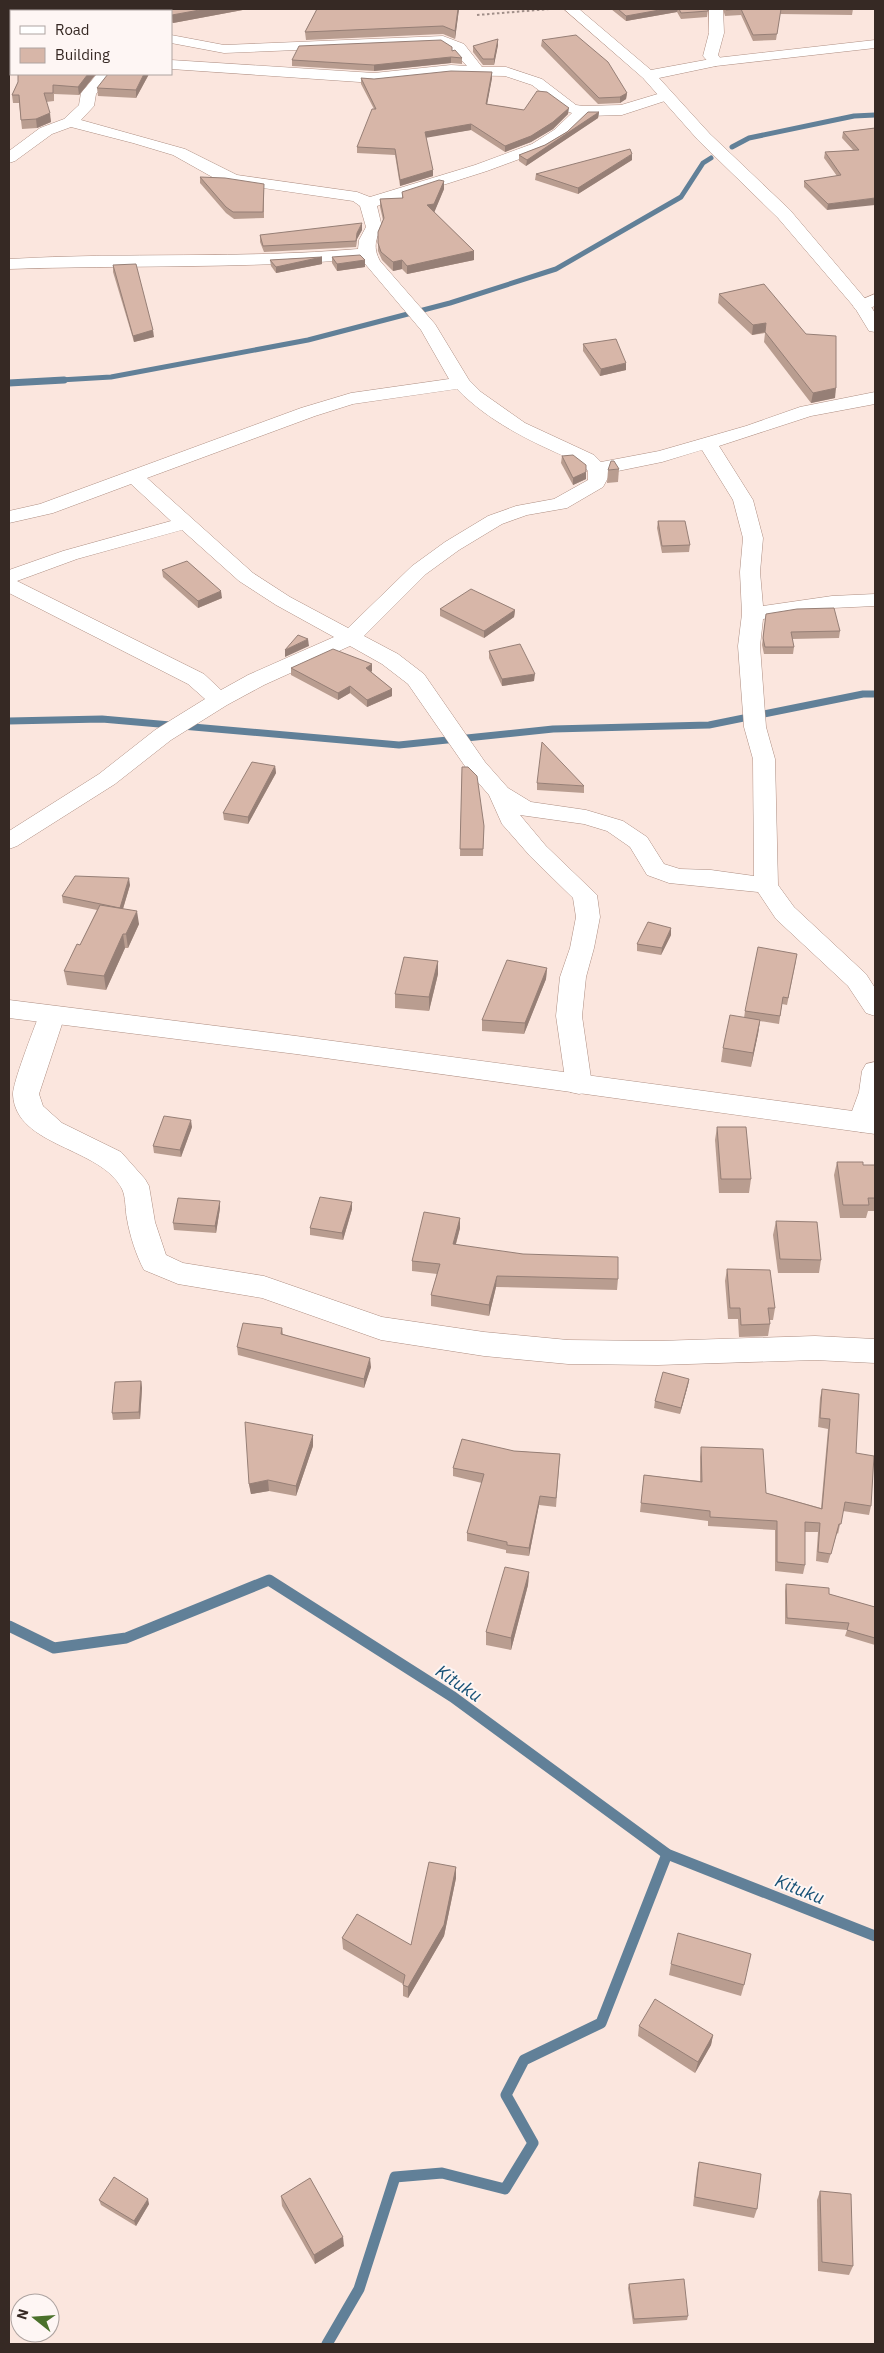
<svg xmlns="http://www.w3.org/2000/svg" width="884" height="2353" font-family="'IBM Plex Sans',sans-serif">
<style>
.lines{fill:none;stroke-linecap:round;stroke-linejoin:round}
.stream-far2{stroke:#618098;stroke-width:5}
.stream-far1{stroke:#618098;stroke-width:7}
.stream{stroke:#618098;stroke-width:11}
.minor-casing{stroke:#ae8e82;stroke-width:1}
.tertiary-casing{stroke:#ae8e82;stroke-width:1}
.path{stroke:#a08e88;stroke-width:2;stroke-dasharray:2.5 2.5;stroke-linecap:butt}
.minor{fill:#fff;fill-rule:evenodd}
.tertiary{fill:#fff;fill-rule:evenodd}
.wall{fill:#b99d90}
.shaded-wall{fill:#967f76}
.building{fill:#d7b6a8;stroke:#967f76}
.labels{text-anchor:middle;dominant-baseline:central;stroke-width:4;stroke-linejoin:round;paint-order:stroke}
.near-water-label{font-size:18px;font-style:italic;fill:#175176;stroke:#fef6f4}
</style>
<rect width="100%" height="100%" fill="#fbe6de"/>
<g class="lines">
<g class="stream-far2">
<path d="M732,147L749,138L854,116L875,115"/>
<path d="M43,381L111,377L308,340L450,303L556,269L681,197L703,163L711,158"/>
</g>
<g class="stream-far1">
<path d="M9,383L64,380"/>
<path d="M9,721L102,719L399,745L553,729L709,725L863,694H875"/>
</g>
<g class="stream">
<path d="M9,1626L54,1648L126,1638L269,1580L453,1697L667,1854L875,1936"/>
<path d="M327,2344L359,2289L395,2177L442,2173L505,2189L533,2143L506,2095L524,2060L601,2023L667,1854"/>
</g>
<defs>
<g id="minor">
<path d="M70,9H88L87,11H69Z"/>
<path d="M114,9H134L133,11H115Z"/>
<path d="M709,9H723L724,33L718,55L723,62L716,66L711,65L703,56L709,33Z"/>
<path d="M171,35L224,45L443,36L464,44L482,67H506L542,79L576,105L583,106L621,105L661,93H671L674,96L671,99L622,115L587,116L566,136L544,150L487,171L377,206L382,227C375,239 373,248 380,261L435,324L469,380L481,392L525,423L594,455L601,462L659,451L746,426L800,407L875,392V404L811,416L719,446L753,500L763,538L760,572L763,606L832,596L875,594V606L832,608L763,619L760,646L766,727L775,759L778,885L794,907L866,974L875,988V1016L866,1013L848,986L776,919L758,892L669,883L647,875L630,847L607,831L584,824L520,815L546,846L597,895L600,917L594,948L586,977L582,1016L592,1085L588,1092L579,1094L570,1092L566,1085L556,1016L560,977L570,948L576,917L573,898L530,856L502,824L489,795L469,772L408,684L382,664L350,646L264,685L227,705L171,740L115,784L17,846L9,849V831L99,774L155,730L205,699L188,684L9,593V570L63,551L171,521L131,484L53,513L9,523V511L40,504L301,408L351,393L449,379L421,330L361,259C244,269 126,265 9,269V259C125,252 242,259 358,249L359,240L366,227L360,206L353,201L229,183L214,178L173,155L133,143L71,127L52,134L15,161L9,163V151L40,128L64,119L79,105L81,93L97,74H113L96,94L94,106L81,120L185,149L237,175L357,192L370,197L475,165L532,144L554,130L572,113L566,111L532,85L505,76L451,75L374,83L171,69V60L374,73L451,65L467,66L453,51L442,44L224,53L171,43ZM457,389C491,424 536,444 580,463L588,471V480L554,499L516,506L488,516L445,542L412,566L348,628L290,597L253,573L147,478L315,416L353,404ZM702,450L733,500L743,538L740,572L742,614L738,646L744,727L753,759L754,876L711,870L680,869L664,864L647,837L623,821L586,810L531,802L508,788L485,762L424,674L398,654L364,636L426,574L459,550L502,524L527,515L567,508L603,487L609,476L608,473L662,462ZM182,530L239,581L276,605L334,637L248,675L221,690L204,674L17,581L77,559Z"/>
<rect x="9" y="50" width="2" height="8"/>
<path d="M875,294V306L862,311L856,310L853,306L856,302Z"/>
<path d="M52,1006L61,1009L65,1015L39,1094L43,1106L62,1123L121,1152L145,1179L149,1186L155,1222L166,1255L183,1263L264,1276L382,1317L484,1332L568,1340L658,1341L815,1336L875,1339V1363L815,1360L658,1365L568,1364L484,1356L381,1340L262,1298L178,1284L144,1270C136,1255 130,1236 127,1219C125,1210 126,1197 122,1189C101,1147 16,1147 13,1095C12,1084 34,1029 39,1015L43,1009Z"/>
<path d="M875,1062V1120L871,1129L861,1132L851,1129L848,1122L859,1092L862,1071L866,1064Z"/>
</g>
<g id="tertiary">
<path d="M564,9H579L651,70L716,58L875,40V48L716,66L659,78L710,134L790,210L868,302L875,313V332L869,331L855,308L778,218L698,140L643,78Z"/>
<path d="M9,1000L296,1036L875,1114V1134L296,1054L9,1018Z"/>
</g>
</defs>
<use href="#minor" class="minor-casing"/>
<use href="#tertiary" class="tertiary-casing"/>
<path class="path" d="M477,15L550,9"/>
<use href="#minor" class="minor"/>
<use href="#tertiary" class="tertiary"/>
</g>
<g class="wall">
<path d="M148,9H248L173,23L171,22V11H152Z"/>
<path d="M317,9H459L455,39L443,34L306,40L305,32Z"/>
<path d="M611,9H708L707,17L681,19L677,12L626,21Z"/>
<path d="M723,9H853L852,15L780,14L776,40L753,41L741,15L725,16Z"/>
<path d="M542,40L627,93L626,99L620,103L598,104L541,46Z"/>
<path d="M498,45L494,65H483L473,52V46Z"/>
<path d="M452,51L462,58V64L451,63L374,71L292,66V60Z"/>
<path d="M492,72V78L487,104L524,110L568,114L553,129L531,142L505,152L471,130L426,137L433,176L400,186L395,155L357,153V147L374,109L361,84V78L374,79Z"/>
<path d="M18,74H96L79,95L54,94V101L46,102L51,122L37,128L22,129L19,103H13L12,95L18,82Z"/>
<path d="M149,74L136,98L98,96L97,88Z"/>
<path d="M599,112L598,118L526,166L519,161V155L545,145Z"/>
<path d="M875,128L827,210L804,187V181L837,176L824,158L825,152L853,150L842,138L843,132Z"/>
<path d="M632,160L578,194L535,180L536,174Z"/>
<path d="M200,177L264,190V218L234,219L226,213L200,183Z"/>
<path d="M444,189L434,212L474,251V260L407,274L402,269L393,271L382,260L378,251V232L383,220L380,207V199L402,198V192Z"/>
<path d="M362,230L357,239L356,247L264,252L260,242V235Z"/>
<path d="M322,257V264L276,273L271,266L270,260Z"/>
<path d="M332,257L365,260V267L337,271L332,263Z"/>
<path d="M113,265L154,337L134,342L113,272Z"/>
<path d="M764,284L835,398L811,403L764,342L765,333L752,335L718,303L719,294Z"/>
<path d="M583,344L626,370L600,376L583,351Z"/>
<path d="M562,456L586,479L573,485L561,463Z"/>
<path d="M619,469L618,482L607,483L608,470Z"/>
<path d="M658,521L690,545L689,552L662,553L657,528Z"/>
<path d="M162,570L222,598L198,608L163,577Z"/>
<path d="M440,609L515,610L514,617L484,638L440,616Z"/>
<path d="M766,614L840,631L839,638L792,639L794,647L793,654H764L762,645Z"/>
<path d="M489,651L534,681L502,686L489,658Z"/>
<path d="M372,664V671L371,672L392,689V696L367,707L350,693L338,700L291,675V668Z"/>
<path d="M275,766L276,773L248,824L224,820L223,813Z"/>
<path d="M462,767L484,826L483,856H460Z"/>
<path d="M537,783L584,786V793L537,790Z"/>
<path d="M130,885L123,909L139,924L128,948H125L106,990L67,985L64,971L80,945L97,910L63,903L62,896Z"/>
<path d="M671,935L661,955L637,951V944Z"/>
<path d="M438,961V974L429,1011L395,1008V994Z"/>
<path d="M796,961L787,1005L782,1004L779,1024L760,1021L758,1034L751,1067L721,1062L723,1048L744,1018L745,1011Z"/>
<path d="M547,968L546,979L524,1034L482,1031V1020Z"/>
<path d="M192,1127L181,1157L154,1153L153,1146Z"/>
<path d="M717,1127L751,1179L749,1193H719L715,1140Z"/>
<path d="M837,1162L863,1165H875V1211H868L866,1218H840L834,1175Z"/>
<path d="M352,1202V1209L343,1240L310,1235V1228Z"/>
<path d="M220,1208L216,1233L174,1230L173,1223Z"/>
<path d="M460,1218V1228L456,1244L618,1279L617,1290L496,1287L489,1316L431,1306V1295L437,1274L412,1271V1261Z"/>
<path d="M776,1221L821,1260L819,1273H778L773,1235Z"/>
<path d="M727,1269L775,1308L773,1320H769L770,1324L768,1336L739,1337L738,1319H728L725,1281Z"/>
<path d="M282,1328L283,1334L371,1367L364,1388L238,1355L237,1347Z"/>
<path d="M689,1379L688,1385L680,1414L654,1408L655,1401Z"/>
<path d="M141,1381L142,1388L140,1419L113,1420L112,1413Z"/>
<path d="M822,1389L856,1453L871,1506L869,1515L843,1511L838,1534L837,1533L828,1563L816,1561L818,1532H805V1565L803,1574L775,1571V1530L708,1526V1521L640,1512L644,1475L700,1481V1457L701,1447L766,1493L821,1508L828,1429L818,1427L820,1398Z"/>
<path d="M313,1446L296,1496L269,1491L251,1494L249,1484Z"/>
<path d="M514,1451L560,1454L556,1507L539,1505L529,1556L506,1553V1550L467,1541V1533L482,1483L453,1476V1468Z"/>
<path d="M529,1572L528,1585L511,1650L486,1645V1632Z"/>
<path d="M786,1584L829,1594L875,1607V1645L845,1636L847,1630L785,1624V1591Z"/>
<path d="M456,1867V1878L444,1936L408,1998L403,1996V1984L343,1949L342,1938L411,1945Z"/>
<path d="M671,1964L744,1985L741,1996L669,1975Z"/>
<path d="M639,2026L713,2035L711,2045L695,2073L638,2036Z"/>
<path d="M699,2162L757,2209L754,2218L693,2206L697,2171Z"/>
<path d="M820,2191L853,2266L849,2275L818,2271L817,2200Z"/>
<path d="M281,2196L344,2246L315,2264L282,2206Z"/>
<path d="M99,2200L149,2204L136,2226L101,2205Z"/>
<path d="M629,2284L688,2316L687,2320L633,2324L628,2288Z"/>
</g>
<g class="shaded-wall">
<path d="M31,9H37L36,11H29Z"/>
<path d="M205,9H248L173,23L172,15Z"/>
<path d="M458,9H459L455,39V31Z"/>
<path d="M665,9H678L677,12L626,21V16Z"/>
<path d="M11,39V48L9,49V40Z"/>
<path d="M498,39V45L494,65V59Z"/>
<path d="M451,57V63L374,71V65Z"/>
<path d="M492,72V78L486,110V104Z"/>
<path d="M88,74H96L79,95L78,87Z"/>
<path d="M144,74H149L136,98V90Z"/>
<path d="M627,93L626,99L620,103V97Z"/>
<path d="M569,108L568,114L553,129L531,142L505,152V146Z"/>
<path d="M599,112L598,118L526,166L527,160Z"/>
<path d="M50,113L51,122L37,128L36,119Z"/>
<path d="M471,124V130L425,138V132Z"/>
<path d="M632,154V160L578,194V188Z"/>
<path d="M433,170V176L400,186V180Z"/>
<path d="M444,181V189L434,213L427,205Z"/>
<path d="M875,198V205L827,210L828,204Z"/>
<path d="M362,223V230L357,239L356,247L357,233Z"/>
<path d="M474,251V260L407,274V266Z"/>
<path d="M322,257V264L276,273V267Z"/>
<path d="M365,260V267L337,271V264Z"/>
<path d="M402,260V269L393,271V262Z"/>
<path d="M766,323L765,332L752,335L753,325Z"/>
<path d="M153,330L154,337L134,342L133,336Z"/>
<path d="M626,363V370L600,376L601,369Z"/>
<path d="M836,388L835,398L811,403L813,393Z"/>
<path d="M586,472V479L573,485V478Z"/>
<path d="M221,591L222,598L198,608V601Z"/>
<path d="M515,610L514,617L484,638V631Z"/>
<path d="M308,639L309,646L285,657V650Z"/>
<path d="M372,664V671L367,675L366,668Z"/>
<path d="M535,674L534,681L502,686V679Z"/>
<path d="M350,686V693L338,700V693Z"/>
<path d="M392,689V696L367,707V700Z"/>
<path d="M275,766L276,773L248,824V817Z"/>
<path d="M129,878L130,885L121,915L120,908Z"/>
<path d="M137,911L139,924L128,948L126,934Z"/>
<path d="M671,928V935L661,955L662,948Z"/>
<path d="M123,934L125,948L106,990L104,976Z"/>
<path d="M438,961V974L429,1011V997Z"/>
<path d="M547,968L546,979L524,1034L525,1023Z"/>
<path d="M760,1020L758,1034L751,1067L753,1053Z"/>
<path d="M191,1120L192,1127L181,1157L180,1150Z"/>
<path d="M220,1201V1208L216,1233L215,1226Z"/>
<path d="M352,1202V1209L343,1240L342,1233Z"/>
<path d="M460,1218V1228L453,1254V1244Z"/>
<path d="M497,1276L496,1287L489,1316V1305Z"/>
<path d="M370,1358L371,1367L364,1388V1379Z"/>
<path d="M689,1379L688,1385L680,1414L681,1408Z"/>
<path d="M141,1381L142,1388L140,1419L139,1412Z"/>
<path d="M313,1435V1446L296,1496V1486Z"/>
<path d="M268,1480L269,1491L251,1494L249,1484Z"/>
<path d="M540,1496L539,1505L529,1556V1548Z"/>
<path d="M529,1572L528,1585L511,1650V1638Z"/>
<path d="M456,1867V1878L444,1936L408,1998V1987Z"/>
<path d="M713,2035L711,2045L695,2073L698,2062Z"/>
<path d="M148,2199L149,2204L136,2226L134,2221Z"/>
<path d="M343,2237L344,2246L315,2264L314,2255Z"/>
</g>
<g class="building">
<path d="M9,9H31L29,11H11V39L10,40H9Z"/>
<path d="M161,9H205L172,15L171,14V11H165Z"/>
<path d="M317,9H458L455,31L443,26L305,32Z"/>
<path d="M618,9H665L626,16Z"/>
<path d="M679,9H708V11L681,13Z"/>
<path d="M725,9H781L777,34L753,35L741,9L726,10Z"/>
<path d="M576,35L608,62L627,93L620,97L599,98L542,40Z"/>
<path d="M498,39L494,59H483L473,46Z"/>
<path d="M441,40L452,47V51L455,50L462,58L451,57L374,65L292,60L299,46Z"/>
<path d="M451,71L492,72L486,104L524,110L537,91L547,92L569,108L553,122L531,136L505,146L471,124L425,132L433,170L400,180L395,149L357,147L372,109H376L361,78L374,79Z"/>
<path d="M18,74H88L78,87L53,85V93H44L50,113L36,119L21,120L19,95H12L18,82Z"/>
<path d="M108,74H144L136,90L97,88Z"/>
<path d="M588,112H599L527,160L519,155L545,145L567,132Z"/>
<path d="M875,128V198L828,204L804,181L841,175L825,152L859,150L843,132Z"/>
<path d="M630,149L632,154L578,188L536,174Z"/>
<path d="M200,177L225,178L264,184L263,212H233L226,207Z"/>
<path d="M439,180L444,181L434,204L427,205L474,251L407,266L402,260L393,262L381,252L378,243V232L384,218L380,199L403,198L402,192Z"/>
<path d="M362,223L357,233L356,241L263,246L260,235Z"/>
<path d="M360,255L365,260L337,264L332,257Z"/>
<path d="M322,257L276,267L270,260Z"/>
<path d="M136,264L153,330L133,336L113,265Z"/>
<path d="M764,284L806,334L836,336V388L813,393L765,332L766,323L753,325L719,294Z"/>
<path d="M616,339L626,363L601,369L583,344Z"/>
<path d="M573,455L586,465V472L573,478L562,456Z"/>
<path d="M611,461H614L619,469L608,470Z"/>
<path d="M658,521H685L690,545L662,546Z"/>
<path d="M187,561L221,591L198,601L162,570Z"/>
<path d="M471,589L515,610L484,631L440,609Z"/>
<path d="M834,608L840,631L791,632L794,647H765L763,638L766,614L797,609Z"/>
<path d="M298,635L308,639L285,650Z"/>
<path d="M520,644L535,674L502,679L489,651Z"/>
<path d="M333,649L372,664L366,668L392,689L367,700L350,686L338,693L291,668Z"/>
<path d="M542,742L584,786L537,783Z"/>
<path d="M252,762L275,766L248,817L223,813Z"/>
<path d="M462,767H468L477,776L484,826L483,849H460Z"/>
<path d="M75,876L129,878L120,908L62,896Z"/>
<path d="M100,905L137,911L126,934H123L104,976L64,971L77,944L80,945Z"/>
<path d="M648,922L671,928L662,948L637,944Z"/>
<path d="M758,947L797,954L788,998L783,997L780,1016L745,1011Z"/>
<path d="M404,957L438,961L429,997L395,994Z"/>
<path d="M507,960L547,968L525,1023L482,1020Z"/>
<path d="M730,1015L760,1020L753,1053L723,1048Z"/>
<path d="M164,1116L191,1120L180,1150L153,1146Z"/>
<path d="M717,1127H746L751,1179H721Z"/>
<path d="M837,1162H863V1165H875V1198H868L869,1205H843Z"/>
<path d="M320,1197L352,1202L342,1233L310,1228Z"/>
<path d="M178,1198L220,1201L215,1226L173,1223Z"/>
<path d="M424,1212L460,1218L453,1244L523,1254L618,1257V1279L497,1276L489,1305L431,1295L440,1264L412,1261Z"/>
<path d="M776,1221L817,1222L821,1260L780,1259Z"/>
<path d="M727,1269L770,1270L775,1308H768L770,1324L741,1325L740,1308H730Z"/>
<path d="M243,1323L282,1328L281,1334L370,1358L364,1379L237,1347Z"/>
<path d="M663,1372L689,1379L681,1408L655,1401Z"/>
<path d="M141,1381L139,1412L112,1413L115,1382Z"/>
<path d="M822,1389L859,1394L856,1453L874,1456L871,1506L845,1502L841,1524H839L831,1554L818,1552L820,1523L805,1522V1565L777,1562V1521L710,1517V1511L641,1503L644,1475L702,1482L701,1447L763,1449L766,1493L822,1509L830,1419L820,1418Z"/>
<path d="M245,1422L313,1435L296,1486L268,1480L249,1484Z"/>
<path d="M462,1439L514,1451L560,1454L556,1498L540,1496L529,1548L507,1545V1542L467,1533L484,1474L453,1468Z"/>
<path d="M505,1567L529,1572L511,1638L486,1632Z"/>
<path d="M786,1584L829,1588V1594L875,1607V1638L847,1630L849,1623L787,1618Z"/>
<path d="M429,1862L456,1867L444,1925L408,1987L403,1985L405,1975L342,1938L357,1914L411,1945Z"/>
<path d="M678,1933L751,1954L744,1985L671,1964Z"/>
<path d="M655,1999L713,2035L698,2062L639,2026Z"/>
<path d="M699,2162L761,2174L757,2209L695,2197Z"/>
<path d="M114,2177L148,2199L134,2221L99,2200Z"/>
<path d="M310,2178L343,2237L314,2255L281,2196Z"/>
<path d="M820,2191L851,2194L853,2266L822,2262Z"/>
<path d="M684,2279L688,2316L634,2319L629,2284Z"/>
</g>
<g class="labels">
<g class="near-water-label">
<text transform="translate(459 1683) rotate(34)">Kituku</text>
<text transform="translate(800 1889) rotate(22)">Kituku</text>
</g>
</g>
<rect width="884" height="2353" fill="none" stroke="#362924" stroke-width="20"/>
<rect x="10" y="10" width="162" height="65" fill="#fef6f4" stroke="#aea4a1"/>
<rect x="20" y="26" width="25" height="8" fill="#ffffff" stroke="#aea4a1"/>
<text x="55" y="35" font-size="15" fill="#362924">Road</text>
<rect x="20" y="48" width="25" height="15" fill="#d7b6a8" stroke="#aea4a1"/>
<text x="55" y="60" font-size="15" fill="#362924">Building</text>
<g transform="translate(35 2318) rotate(287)"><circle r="24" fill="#fef6f4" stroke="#aea4a1"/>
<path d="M0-4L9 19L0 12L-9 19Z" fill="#4b712b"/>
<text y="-8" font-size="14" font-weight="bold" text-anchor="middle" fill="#362924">N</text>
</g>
</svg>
